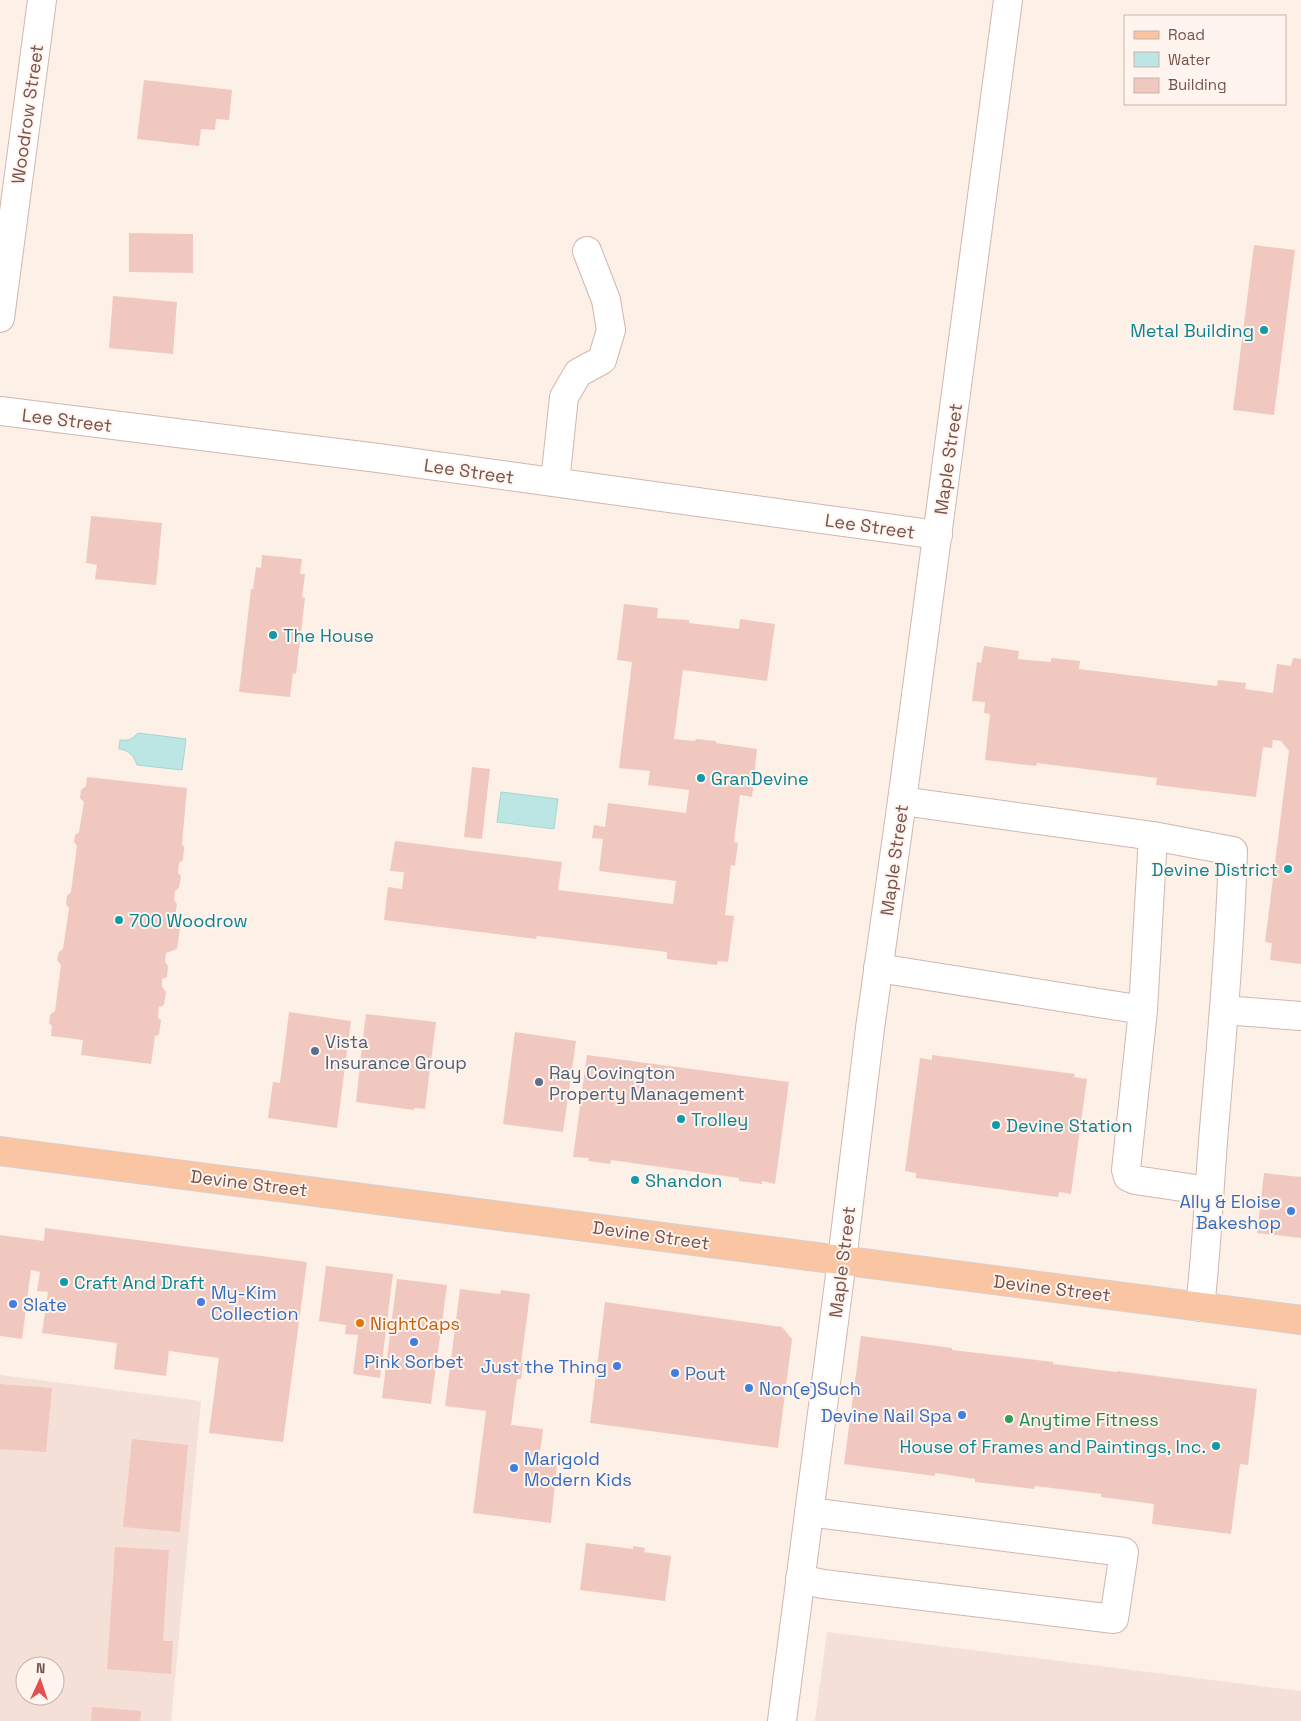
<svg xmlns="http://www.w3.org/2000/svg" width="1301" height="1721" font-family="'Space Grotesk',sans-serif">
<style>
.residential{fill:#f4e0d6;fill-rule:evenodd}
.water{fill:#bce6e3;stroke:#a2d7d4}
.building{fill:#f1c8bf}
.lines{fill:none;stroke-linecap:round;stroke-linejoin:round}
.minor-casing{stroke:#d0b7b0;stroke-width:30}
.major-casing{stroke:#d9cfcd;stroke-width:30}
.minor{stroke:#fff;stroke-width:28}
.major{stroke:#f9c5a2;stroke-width:28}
.culture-dot{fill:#0f9aa8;stroke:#fff4ee;stroke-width:2}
.service-dot{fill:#5c6f8a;stroke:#fff4ee;stroke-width:2}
.shop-dot{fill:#3f7fe0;stroke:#fff4ee;stroke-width:2}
.food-dot{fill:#e8710a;stroke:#fff4ee;stroke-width:2}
.leisure-dot{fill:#2e9e5b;stroke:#fff4ee;stroke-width:2}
.labels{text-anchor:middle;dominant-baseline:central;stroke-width:4;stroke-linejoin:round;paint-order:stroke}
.street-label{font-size:18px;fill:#76524c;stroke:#fff4ee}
.culture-label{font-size:18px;fill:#0d838f;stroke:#fff4ee;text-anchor:start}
.service-label{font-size:18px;fill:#4e5e75;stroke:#fff4ee;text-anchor:start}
.shop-label{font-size:18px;fill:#366cbe;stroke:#fff4ee;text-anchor:start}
.food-label{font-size:18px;fill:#c56008;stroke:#fff4ee;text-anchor:start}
.leisure-label{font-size:18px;fill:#27864d;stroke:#fff4ee;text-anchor:start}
</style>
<rect width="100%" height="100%" fill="#fcf0e7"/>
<g class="residential">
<path d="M0,1375L201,1401L171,1721H0ZM25,1666H55V1696H25Z"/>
<path d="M827,1632L1301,1691V1721H815Z"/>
</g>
<g class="water">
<path d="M138,733L186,739L182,770L137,765C134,756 129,750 119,749L120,740C129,741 132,739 138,733Z"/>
<path d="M501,792L558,799L554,829L497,822Z"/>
</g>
<g class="building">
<path d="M144,80L232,90L229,120L216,119L215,130L201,129L199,146L137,139Z"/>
<path d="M129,233L193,234V273L129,272Z"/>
<path d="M1254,245L1295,250L1274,415L1233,410Z"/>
<path d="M113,296L177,302L173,354L109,348Z"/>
<path d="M91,516L162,523L156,585L95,579L97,565L86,563Z"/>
<path d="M262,555L302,559L300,574H305L302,597L305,598L296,674L293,673L290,697L239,692L251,589H253L256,567L261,568Z"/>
<path d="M624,604L658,608L657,618L689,620V623L739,629L740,619L775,624L767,681L683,670L674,739L695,741L696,739L716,741V743L757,749L752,797L740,795L734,842L738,843L735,866L731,865L725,915L734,916L728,962L718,961L717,965L667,959V952L537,936L536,939L384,920L388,887L402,889L404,872L390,871L395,841L562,862L558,890L673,904L676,881L599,871L603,839L592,838L594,825L605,827L608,803L686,813L689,790L648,785L650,771L619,768L632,662L617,660Z"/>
<path d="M984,646L1019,651L1018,659L1051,662V658L1080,661L1079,669L1217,686L1218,680L1246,683L1245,689L1273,693L1277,664L1291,666L1293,658L1301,659V964L1270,960L1272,943L1265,942L1289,751L1281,741L1273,740L1272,748L1263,747L1256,797L1156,785L1157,778L1037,763L1036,766L985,760L990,714L984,713L985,702L972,701L977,662L981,663Z"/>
<path d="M472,767L490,769L482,839L464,837Z"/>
<path d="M87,777L187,788L182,844L184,847L183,860L179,863L178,873L181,876L179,888L175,891L174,900L177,904L175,916L172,919L171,921L180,928L177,949L166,953L165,962L168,966L167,977L162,979V987L166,992L164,1005L159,1007L158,1018L161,1020L159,1035L155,1036L151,1064L81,1055L83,1040L51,1036L52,1026L49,1023L50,1015L55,1011L61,965L57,960L59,952L63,949L69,908L66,904L67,896L71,892L77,846L74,842L75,835L79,832L84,802L80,798L81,790L86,786Z"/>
<path d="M289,1012L351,1021L337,1128L268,1118L273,1082L280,1083Z"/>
<path d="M366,1014L436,1022L425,1109L414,1108V1110L356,1102L362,1046L356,1045L357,1037L363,1038Z"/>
<path d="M515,1032L576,1041L563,1132L503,1124Z"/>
<path d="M587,1055L789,1082L775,1184L762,1181V1184L739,1181V1178L611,1160L610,1164L588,1161L589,1158L573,1157Z"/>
<path d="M932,1055L1075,1074L1074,1077L1087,1079L1071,1194L1059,1192L1058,1197L916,1178V1173L905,1171L920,1058L932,1060Z"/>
<path d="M1264,1173L1301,1177V1238L1257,1233Z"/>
<path d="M45,1228L307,1262L283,1442L209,1433L219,1358L169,1351L166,1376L114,1369L117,1343L42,1333L48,1292L37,1291L40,1272L31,1270L22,1339L0,1336V1235L44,1241Z"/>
<path d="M326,1266L393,1274L380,1378L353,1374L358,1335L345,1334L346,1325L319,1321Z"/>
<path d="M397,1279L447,1285L431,1404L382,1398Z"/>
<path d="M460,1289L500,1294L501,1290L530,1294L521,1363H523L521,1379H517L511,1425L543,1429L539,1462L557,1465L551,1523L473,1513L486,1411L445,1406Z"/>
<path d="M605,1302L782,1327L792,1339L778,1448L590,1423Z"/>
<path d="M861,1336L952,1348V1350L1053,1362V1364L1117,1372V1371L1257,1389L1248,1465L1240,1464L1231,1534L1152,1524L1154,1504L1101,1497V1494L1035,1486L1034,1489L975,1482V1479L935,1473V1476L844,1464Z"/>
<path d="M0,1384L52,1388L46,1452L0,1449Z"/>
<path d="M132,1439L188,1445L180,1532L123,1527Z"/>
<path d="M586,1543L633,1549V1546L645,1548L644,1552L671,1556L665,1601L580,1590Z"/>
<path d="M115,1547L169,1550L163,1641H173L171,1674L107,1669Z"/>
<path d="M92,1707L141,1711L140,1721H91Z"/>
</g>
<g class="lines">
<defs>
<g id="minor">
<path d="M0,318L42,0"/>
<path d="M0,411L378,458L938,535"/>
<path d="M555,482L564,397L578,373L602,360L611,330L606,300L587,251"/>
<path d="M902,801L1153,836L1233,851C1230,944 1222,1036 1214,1129C1209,1188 1207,1248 1200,1307"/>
<path d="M1153,836L1143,1010L1126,1170L1128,1177L1135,1180L1209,1191"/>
<path d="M878,968L1143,1010"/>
<path d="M1224,1010L1301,1016"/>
<path d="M800,1579L823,1584L1114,1619L1124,1552L809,1512"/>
<path d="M782,1721L842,1260L870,1028L902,801L1008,0"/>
</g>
<path id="major" d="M0,1151L1301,1320"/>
</defs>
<use href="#minor" class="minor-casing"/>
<use href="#major" class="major-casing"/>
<use href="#minor" class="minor"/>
<use href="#major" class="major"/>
</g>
<g class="culture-dot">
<circle cx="1264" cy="330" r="5"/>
<circle cx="273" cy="635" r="5"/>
<circle cx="701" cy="778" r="5"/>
<circle cx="1288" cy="869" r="5"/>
<circle cx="119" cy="920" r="5"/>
<circle cx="681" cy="1119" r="5"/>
<circle cx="996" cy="1125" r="5"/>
<circle cx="635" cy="1180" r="5"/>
<circle cx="64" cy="1282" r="5"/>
<circle cx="1216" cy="1446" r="5"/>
</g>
<g class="service-dot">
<circle cx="315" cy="1051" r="5"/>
<circle cx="539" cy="1082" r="5"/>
</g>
<g class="shop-dot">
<circle cx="1291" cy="1211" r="5"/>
<circle cx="201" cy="1302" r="5"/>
<circle cx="13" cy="1304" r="5"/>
<circle cx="414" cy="1342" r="5"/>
<circle cx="617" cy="1366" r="5"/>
<circle cx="675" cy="1373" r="5"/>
<circle cx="749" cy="1388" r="5"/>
<circle cx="962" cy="1415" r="5"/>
<circle cx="514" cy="1468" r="5"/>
</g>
<circle class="food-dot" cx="360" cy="1323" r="5"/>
<circle class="leisure-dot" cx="1009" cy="1419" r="5"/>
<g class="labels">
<g class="street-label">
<text transform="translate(27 114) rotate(-82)">Woodrow Street</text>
<text transform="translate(67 420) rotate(7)">Lee Street</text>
<text transform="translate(948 459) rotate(-82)">Maple Street</text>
<text transform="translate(469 471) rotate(8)">Lee Street</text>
<text transform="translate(870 526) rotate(8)">Lee Street</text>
<text transform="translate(894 860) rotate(-82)">Maple Street</text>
<text transform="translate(249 1183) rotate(7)">Devine Street</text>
<text transform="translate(651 1235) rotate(8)">Devine Street</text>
<text transform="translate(842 1262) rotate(-83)">Maple Street</text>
<text transform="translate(1052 1288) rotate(7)">Devine Street</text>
</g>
<g class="culture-label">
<text x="1254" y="330" text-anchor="end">Metal Building</text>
<text x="283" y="635">The House</text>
<text x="711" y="778">GranDevine</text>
<text x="1278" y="869" text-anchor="end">Devine District</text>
<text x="129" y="920">700 Woodrow</text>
<text x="691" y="1119">Trolley</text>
<text x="1006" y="1125">Devine Station</text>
<text x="645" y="1180">Shandon</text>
<text x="74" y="1282">Craft And Draft</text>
<text x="1206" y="1446" text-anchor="end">House of Frames and Paintings, Inc.</text>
</g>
<g class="service-label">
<text x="325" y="1041">Vista<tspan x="325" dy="21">Insurance Group</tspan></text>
<text x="549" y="1072">Ray Covington<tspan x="549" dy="21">Property Management</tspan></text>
</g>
<g class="shop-label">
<text x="1281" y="1201" text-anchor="end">Ally &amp; Eloise<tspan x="1281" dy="21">Bakeshop</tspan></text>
<text x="211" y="1292">My-Kim<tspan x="211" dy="21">Collection</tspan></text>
<text x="23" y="1304">Slate</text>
<text x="414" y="1361" text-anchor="middle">Pink Sorbet</text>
<text x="607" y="1366" text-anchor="end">Just the Thing</text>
<text x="685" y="1373">Pout</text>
<text x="759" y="1388">Non(e)Such</text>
<text x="952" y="1415" text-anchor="end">Devine Nail Spa</text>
<text x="524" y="1458">Marigold<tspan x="524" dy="21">Modern Kids</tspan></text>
</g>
<g class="food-label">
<text x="370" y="1323">NightCaps</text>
</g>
<g class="leisure-label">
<text x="1019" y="1419">Anytime Fitness</text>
</g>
</g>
<rect x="1124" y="15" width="162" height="90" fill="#fff4ee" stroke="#c8b3ad"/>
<rect x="1134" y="31" width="25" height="8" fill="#f9c5a2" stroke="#c8b3ad"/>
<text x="1168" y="40" font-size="15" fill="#76524c">Road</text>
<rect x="1134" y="52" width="25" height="15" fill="#bce6e3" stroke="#c8b3ad"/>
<text x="1168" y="65" font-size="15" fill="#76524c">Water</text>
<rect x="1134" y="78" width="25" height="15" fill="#f1c8bf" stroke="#c8b3ad"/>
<text x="1168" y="90" font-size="15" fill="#76524c">Building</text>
<g transform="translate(40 1681) rotate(3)"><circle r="24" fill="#fff4ee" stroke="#c8b3ad"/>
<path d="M0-4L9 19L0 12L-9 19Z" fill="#e3504f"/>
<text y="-8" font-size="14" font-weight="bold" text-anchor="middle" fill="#76524c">N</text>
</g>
</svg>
